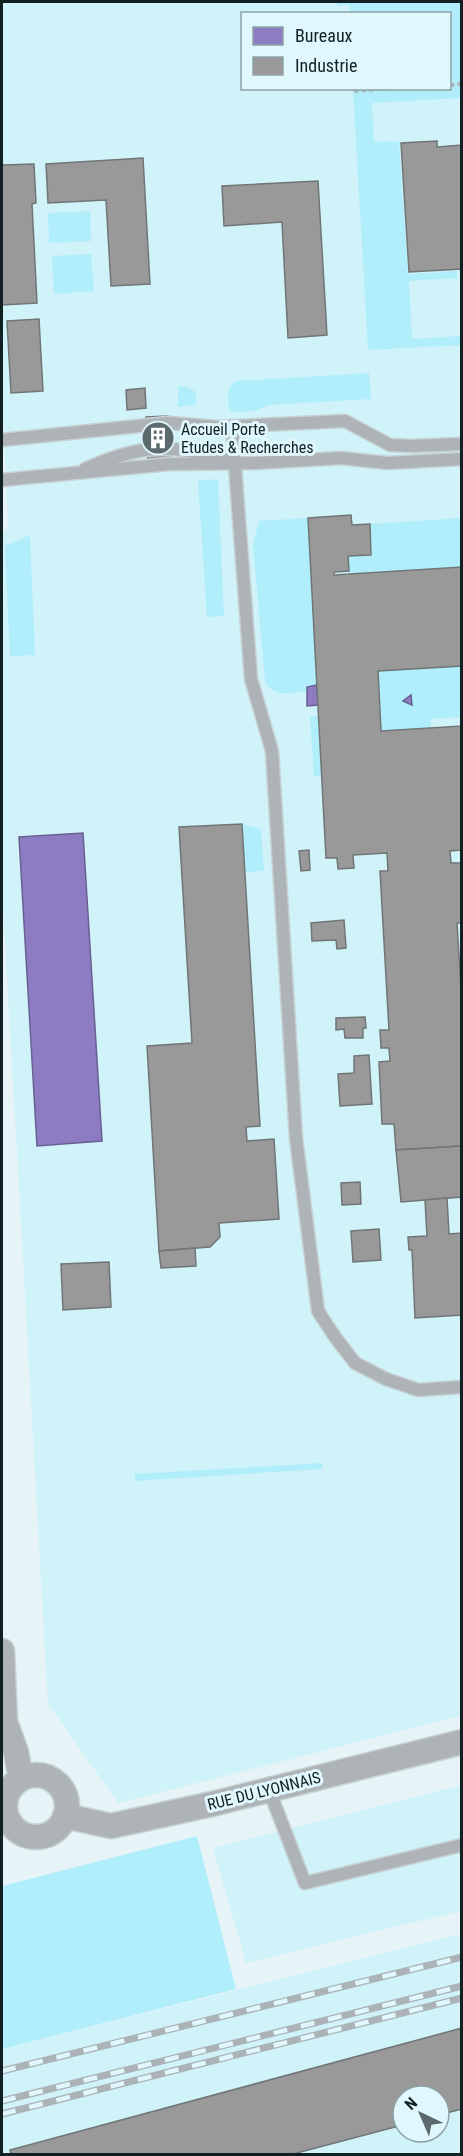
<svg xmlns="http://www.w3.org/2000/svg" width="463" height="2156" font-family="'Roboto Condensed',sans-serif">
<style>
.built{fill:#d0f2f9;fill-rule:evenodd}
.green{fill:#b0eefb}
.offices{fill:#8e7cc3;stroke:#686093;stroke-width:1.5}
.industry{fill:#999;stroke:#707576;stroke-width:1.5}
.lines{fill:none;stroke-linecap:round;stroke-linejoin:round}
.service-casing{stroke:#c6d1d3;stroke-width:15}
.minor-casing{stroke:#c6d1d3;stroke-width:27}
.path{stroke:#adb5b7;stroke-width:4;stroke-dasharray:4.5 3;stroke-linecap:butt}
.service{stroke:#adb3b6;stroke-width:12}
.minor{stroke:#adb3b6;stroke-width:24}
.rail-casing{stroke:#abb3b6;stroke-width:7}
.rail{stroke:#e0f8fd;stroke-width:4.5;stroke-dasharray:14;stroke-linecap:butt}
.labels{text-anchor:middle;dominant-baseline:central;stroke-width:6;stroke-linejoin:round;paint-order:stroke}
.poi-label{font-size:16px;fill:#112023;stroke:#e0f8fd;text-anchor:start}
.street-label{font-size:16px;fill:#112023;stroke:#e0f8fd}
</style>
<rect width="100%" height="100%" fill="#e6f4f7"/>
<g class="built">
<path d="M2,2H461V1716L118,1803L48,1704L2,887V537L8,525L2,391ZM243,14H450V88H243Z"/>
<path d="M461,1785V1911L246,1963L213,1848Z"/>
<path d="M461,1934V2154H2V2049ZM403,2096H439V2132H403Z"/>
</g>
<g class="green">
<path d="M337,2H461V98L372,103L374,142L399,141L408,274L457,271V278L409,281L412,339L461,336V345L368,350L353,89L450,88V14L350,13L349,5L337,6Z"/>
<path d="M90,211L91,241L49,243L48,213Z"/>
<path d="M91,254L94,291L54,294L52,256Z"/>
<path d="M369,373L371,399L269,405L255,411L232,412L229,409C228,398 225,389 236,381Z"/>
<path d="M178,386C191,386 200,391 195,405L178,407Z"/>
<path d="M218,479L224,616L207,617L198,481Z"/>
<path d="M308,518L317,685L307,687V692C292,692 272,698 265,681L253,545L259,521Z"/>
<path d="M461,518V567L349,574L348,556L371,555L370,524Z"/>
<path d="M30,535L35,655L10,656L5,546Z"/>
<path d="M461,666V717L431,719V728L381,731L378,671Z"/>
<path d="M318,716L322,775L314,777L310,717Z"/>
<path d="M242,824L261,829L264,871L245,872Z"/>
<path d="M322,1463V1469L135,1481V1474Z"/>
<path d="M197,1836L236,1989L2,2049V1886Z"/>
</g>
<g class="offices">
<path d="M317,685L318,705L307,706V687Z"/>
<path d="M411,695L412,705L403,701Z"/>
<path d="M83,833L102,1141L37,1146L19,837Z"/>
</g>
<g class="industry">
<path d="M437,141V147L462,145V269L409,272L401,143Z"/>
<path d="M143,158L150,284L111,286L106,200L48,203L46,164Z"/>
<path d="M34,164L36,203L32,204L37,303L2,305V165Z"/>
<path d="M318,181L327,335L288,338L282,222L224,226L222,186Z"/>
<path d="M39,319L43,391L11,393L7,321Z"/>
<path d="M145,388L146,408L127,410L126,390Z"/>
<path d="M168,416L170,459L148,460L146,417Z"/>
<path d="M351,515L352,525L370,524L371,555L348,556L349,571L334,572V575L462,567V666L378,671L381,731L462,726V850L450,851L451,863H462V923H457L462,1004V1146L396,1150L394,1124H382L379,1062L390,1061L389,1048H381L380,1030H389L380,871H388L387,853L353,855L354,868L338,869L337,858H326L308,518Z"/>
<path d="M242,824L260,1126L246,1127L247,1141L274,1139L279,1219L219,1223L220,1237L210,1247L159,1251L147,1046L192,1043L179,827Z"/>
<path d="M309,850L310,870L301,871L299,851Z"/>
<path d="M344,920L346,948L337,949L336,940L312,941L311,923Z"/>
<path d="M365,1017L366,1028H363V1038H345L344,1029L336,1030V1018Z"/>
<path d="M369,1055L372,1104L340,1106L338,1074L354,1073V1056Z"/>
<path d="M462,1146V1197L401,1202L396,1150Z"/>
<path d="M360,1182L361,1204L342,1205L341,1183Z"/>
<path d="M447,1198L449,1234L462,1233V1315L415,1318L412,1250H409L408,1237L427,1236L425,1200Z"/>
<path d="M379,1229L381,1260L353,1262L351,1231Z"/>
<path d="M195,1248L196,1266L161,1268L159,1251Z"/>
<path d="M109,1262L111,1307L63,1310L61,1264Z"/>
<path d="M462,2028V2109L439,2115V2096H403V2125L293,2154H11L10,2150Z"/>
</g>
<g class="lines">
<defs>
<g id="service">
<path d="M232,426L251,679L272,751L296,1138L318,1311L335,1337L355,1363L386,1379L418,1390L462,1387"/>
<path d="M2,440L168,423L218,427L345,421L390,445L412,446L462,444"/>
<path d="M85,469C138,445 169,443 224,459"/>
<path d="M2,480L170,464L256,463L341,458L387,463L462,459"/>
<path d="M269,1790L305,1883L462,1845"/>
</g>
<g id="minor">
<path d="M2,1651L5,1722L16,1752L21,1779"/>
<circle cx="36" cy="1806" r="31"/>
<path d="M65,1816L111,1826L212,1804L462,1742"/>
</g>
</defs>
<use href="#service" class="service-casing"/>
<use href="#minor" class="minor-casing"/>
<g class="path">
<path d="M450,85L462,84"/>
<path d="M354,91L390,88"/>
</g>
<use href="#service" class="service"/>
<use href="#minor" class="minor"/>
<defs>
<g id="rail">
<path d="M2,2071L462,1957"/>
<path d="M2,2101L462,1986"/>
<path d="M2,2114L462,1998"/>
</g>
</defs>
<use href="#rail" class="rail-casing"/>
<use href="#rail" class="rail"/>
</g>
<defs>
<symbol id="building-disc" viewBox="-11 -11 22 22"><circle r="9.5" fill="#5c6a6d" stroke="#e0f8fd"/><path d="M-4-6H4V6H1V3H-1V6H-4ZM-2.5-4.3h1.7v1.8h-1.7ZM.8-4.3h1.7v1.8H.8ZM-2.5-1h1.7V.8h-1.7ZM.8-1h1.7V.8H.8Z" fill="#fff"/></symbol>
</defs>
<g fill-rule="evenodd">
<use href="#building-disc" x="139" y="419" width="38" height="38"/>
</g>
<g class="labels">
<g class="poi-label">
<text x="181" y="429">Accueil Porte<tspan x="181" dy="18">Etudes &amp; Recherches</tspan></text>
</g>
<g class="street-label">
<text transform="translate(264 1791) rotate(-14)">RUE DU LYONNAIS</text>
</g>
</g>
<rect width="463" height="2156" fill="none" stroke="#112023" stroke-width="6"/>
<rect x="241" y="12" width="210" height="78" fill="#e0f8fd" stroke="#8da2a6" stroke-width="1.5"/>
<rect x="253" y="27" width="30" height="18" fill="#8e7cc3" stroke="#8da2a6" stroke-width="1.5"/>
<text x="295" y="42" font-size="18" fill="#112023">Bureaux</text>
<rect x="253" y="57" width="30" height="18" fill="#999999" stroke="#8da2a6" stroke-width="1.5"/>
<text x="295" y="72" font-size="18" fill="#112023">Industrie</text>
<g transform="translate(421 2114) rotate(316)"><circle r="28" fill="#e0f8fd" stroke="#8da2a6" stroke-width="1.5"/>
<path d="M0-4.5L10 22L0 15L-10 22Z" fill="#5c6a6d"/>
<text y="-9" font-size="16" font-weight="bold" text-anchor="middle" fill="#112023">N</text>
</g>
</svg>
